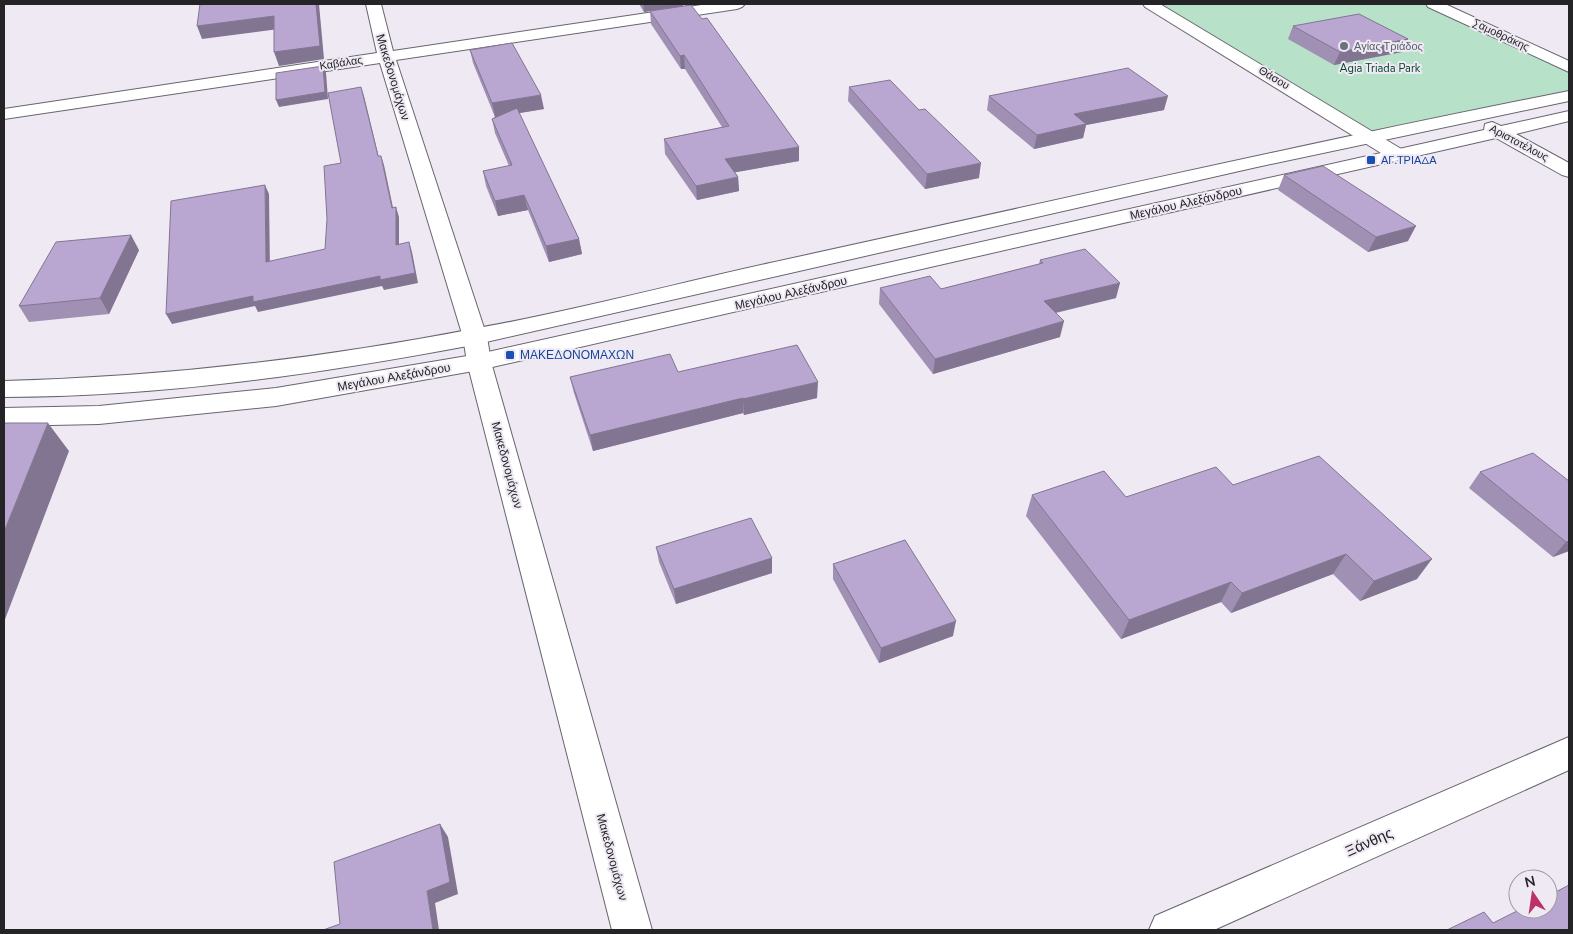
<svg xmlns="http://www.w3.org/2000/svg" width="1573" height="934" font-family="'Nunito Sans',sans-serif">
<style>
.green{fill:#b8e1c9}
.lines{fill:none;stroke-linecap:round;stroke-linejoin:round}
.street-casing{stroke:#69656e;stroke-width:2}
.secondary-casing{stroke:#69656e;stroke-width:2}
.street{fill:#fff;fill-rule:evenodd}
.secondary{fill:#fff;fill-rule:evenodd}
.wall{fill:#a090b4}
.shaded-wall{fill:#827592}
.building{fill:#baa7d1;stroke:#827592}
.worship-dot{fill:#6b7280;stroke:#eee9f3;stroke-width:2}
.transit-dot{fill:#1a4fb4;stroke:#eee9f3;stroke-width:2}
.labels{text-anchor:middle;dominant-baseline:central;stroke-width:4;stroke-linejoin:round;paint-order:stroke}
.far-street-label{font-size:11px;fill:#242326;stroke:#eee9f3}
.far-worship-label{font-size:11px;fill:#5b616d;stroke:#eee9f3;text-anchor:start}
.far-park-label{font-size:11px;fill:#044229;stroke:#eee9f3}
.far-transit-label{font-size:11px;fill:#164399;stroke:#eee9f3;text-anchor:start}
.street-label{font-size:12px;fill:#242326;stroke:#eee9f3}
.transit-label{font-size:12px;fill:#164399;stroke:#eee9f3;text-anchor:start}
.near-street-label{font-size:15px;fill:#242326;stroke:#eee9f3}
</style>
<rect width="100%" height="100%" fill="#eee9f3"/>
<path class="green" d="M1150,4H1433L1569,67V96L1370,137Z"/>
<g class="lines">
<defs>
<g id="street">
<path d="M366,4H381L393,51L708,4H745L742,7L737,9L396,60L487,337L491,362L652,930H612L467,362L463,337L380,63L4,119V109L377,53Z"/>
<path d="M1143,4H1160L1403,150L1406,154L1403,158L1396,160L1389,158L1145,7Z"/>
<path d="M1426,4H1445L1569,61V72L1428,7Z"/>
<path d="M1569,737V770L1214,930H1149L1155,916Z"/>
</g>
<g id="secondary">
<path d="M1569,91V101L1257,167L473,345C318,374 162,397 4,397V381C162,377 318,359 473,329C573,311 671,285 770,263C1036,205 1302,144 1569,91Z"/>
<path d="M1569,111V121L1516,134L1569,163V177L1562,175L1496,138L479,370L276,406L99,424L4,426V408L99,406L276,388L479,354L1484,130L1485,124L1492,122L1501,126Z"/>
</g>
</defs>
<use href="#street" class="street-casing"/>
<use href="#secondary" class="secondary-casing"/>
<use href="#street" class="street"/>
<use href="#secondary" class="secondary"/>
</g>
<g class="wall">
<path d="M639,4H683V6L799,147V161L735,172L738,177L739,191L697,200L665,154L664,139L722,127L685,69H681L651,24L650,11L644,12Z"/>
<path d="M1293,26L1408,39L1402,52L1334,65L1288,39Z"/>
<path d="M470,50L544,109L519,113L579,239L582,254L549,262L528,210L498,216L486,186L483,171L509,166L495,133L492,119L495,117L473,63Z"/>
<path d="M849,87L979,178L925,189L848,101Z"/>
<path d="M989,96L1164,110L1086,125L1083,138L1034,149L987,110Z"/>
<path d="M1284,175L1408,241L1368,252L1278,190Z"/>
<path d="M139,250L109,314L29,322L19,306Z"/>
<path d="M1040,260L1116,298L1056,313L1060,337L933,374L879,304L880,288L941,289L1039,264Z"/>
<path d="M678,372L817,398L744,415L743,413L593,451L574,393L570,377Z"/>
<path d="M1480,472L1569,481V551L1553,557L1469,488Z"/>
<path d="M1233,485L1417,579L1360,601L1333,574L1231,613L1221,602L1121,639L1026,516L1032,495L1126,497Z"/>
<path d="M656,547L772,558V573L676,604L659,562Z"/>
<path d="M833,564L953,636L879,663L833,579Z"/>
</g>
<g class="shaded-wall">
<path d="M316,4H319L324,59L279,66L274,52Z"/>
<path d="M643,4H683V6L644,12Z"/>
<path d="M274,16L279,29L202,39L197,26Z"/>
<path d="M1408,39L1402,52L1334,65L1340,52Z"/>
<path d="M684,55L685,69H681L680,56Z"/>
<path d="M323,66L326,73L328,99L279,107L276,100Z"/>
<path d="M361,87L364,96L381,166L378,156Z"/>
<path d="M541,95L544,109L495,117L492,103Z"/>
<path d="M1168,96L1164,110L1086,125L1083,138L1034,149L1037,135L1074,114Z"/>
<path d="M799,147V161L726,174L725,159Z"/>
<path d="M381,156L384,165L395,217L392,208Z"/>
<path d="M981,163L979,178L925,189L927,174Z"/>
<path d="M738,177L739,191L697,200L696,186Z"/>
<path d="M265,185L269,194L270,272L266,262Z"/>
<path d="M524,195L528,210L498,216L495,201Z"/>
<path d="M396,207L399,217V255L396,245Z"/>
<path d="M1416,226L1408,241L1368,252L1376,237Z"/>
<path d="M131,235L139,250L109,314L100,298Z"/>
<path d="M579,239L582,254L549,262L546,246Z"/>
<path d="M409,242L412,252L418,283L384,290L382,286L258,312L255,306L172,324L166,314Z"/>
<path d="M1120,283L1116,298L1041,316L1044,301Z"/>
<path d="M1064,321L1060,337L933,374L935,359Z"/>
<path d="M818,382L817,398L744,415L743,399Z"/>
<path d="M743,398V413L593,451L590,435Z"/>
<path d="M48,423L69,451L4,622V532Z"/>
<path d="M1569,541V551L1553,557L1566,542Z"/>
<path d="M1346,554L1333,574L1231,613L1242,593Z"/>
<path d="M772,558V573L676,604L674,589Z"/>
<path d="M1432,559L1417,579L1360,601L1374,581Z"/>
<path d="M1231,582L1221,602L1121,639L1129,620Z"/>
<path d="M956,621L953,636L879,663L881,648Z"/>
<path d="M440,824L448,837L458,894L435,903L439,930H433L427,891Z"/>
</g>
<g class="building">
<path d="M200,4H316L320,46L274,52V16L197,26Z"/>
<path d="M691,5L702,19L707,18L799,147L725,159L738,177L696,186L664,139L729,126L684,55L680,56L650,11Z"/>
<path d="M1359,14L1408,39L1340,52L1293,26Z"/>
<path d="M512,43L541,95L492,103L470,50Z"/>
<path d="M323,66L325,92L276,100V73Z"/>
<path d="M1128,68L1168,96L1074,114L1086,124L1037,135L989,96Z"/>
<path d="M890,80L919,110L925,109L981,163L927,174L849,87Z"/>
<path d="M361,87L378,156H381L392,208L396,207V245L409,242L415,273L380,280V276L253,302V296L166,314L171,201L265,185L266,262L325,249L327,219L324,166L341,163L328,93Z"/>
<path d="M517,108L579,239L546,246L524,195L495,201L483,171L512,165L492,119Z"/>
<path d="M1323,166L1416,226L1376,237L1284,175Z"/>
<path d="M131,235L100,298L19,306L56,242Z"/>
<path d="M1085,249L1120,283L1044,301L1064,321L935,359L880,288L930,276L941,289L1043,263L1040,260Z"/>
<path d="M797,345L818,382L743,399V398L590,435L570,377L670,354L678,372Z"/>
<path d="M4,423H48L4,532Z"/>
<path d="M1533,453L1569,481V541L1566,542L1480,472Z"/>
<path d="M1319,456L1432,559L1374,581L1346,554L1242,593L1231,582L1129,620L1032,495L1104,471L1126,497L1216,467L1233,485Z"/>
<path d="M751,518L772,558L674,589L656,547Z"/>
<path d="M905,540L956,621L881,648L833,564Z"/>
<path d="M440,824L450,882L427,891L433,930H323L340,924L334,862Z"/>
<path d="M1569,885V930H1447L1484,912L1493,923L1521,909H1548V896Z"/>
</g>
<circle class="worship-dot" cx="1344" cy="46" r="5"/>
<g class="transit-dot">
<rect x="1366" y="155" width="10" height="10" rx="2.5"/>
<rect x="505" y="350" width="10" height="10" rx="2.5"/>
</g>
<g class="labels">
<g class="far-street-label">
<text transform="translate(1501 35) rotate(25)">Σαμοθράκης</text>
<text transform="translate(341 63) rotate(-9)">Καβάλας</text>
<text transform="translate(1274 78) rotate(31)">Θάσου</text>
<text transform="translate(1519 143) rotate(28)">Αριστοτέλους</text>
</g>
<g class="far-worship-label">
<text x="1354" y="46">Αγίας Τριάδος</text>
</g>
<g class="far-park-label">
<text x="1380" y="68">Agia Triada Park</text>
</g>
<g class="far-transit-label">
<text x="1381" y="160">ΑΓ.ΤΡΙΑΔΑ</text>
</g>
<g class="street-label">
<text transform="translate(393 77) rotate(73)">Μακεδονομάχων</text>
<text transform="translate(1186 203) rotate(-13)">Μεγάλου Αλεξάνδρου</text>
<text transform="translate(791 293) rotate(-13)">Μεγάλου Αλεξάνδρου</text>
<text transform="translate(394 377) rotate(-10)">Μεγάλου Αλεξάνδρου</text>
<text transform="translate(507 465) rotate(75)">Μακεδονομάχων</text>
<text transform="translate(612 857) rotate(75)">Μακεδονομάχων</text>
</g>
<g class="transit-label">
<text x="520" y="355">ΜΑΚΕΔΟΝΟΜΑΧΩΝ</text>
</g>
<g class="near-street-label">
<text transform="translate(1369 842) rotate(-24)">Ξάνθης</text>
</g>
</g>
<rect width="1573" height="934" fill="none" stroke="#242326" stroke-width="10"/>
<g transform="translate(1533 894) rotate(347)"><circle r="24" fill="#eee9f3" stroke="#9d9aa1"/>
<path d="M0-4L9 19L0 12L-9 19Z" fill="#bd3166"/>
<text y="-8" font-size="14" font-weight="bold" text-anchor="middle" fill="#242326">N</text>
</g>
</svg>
